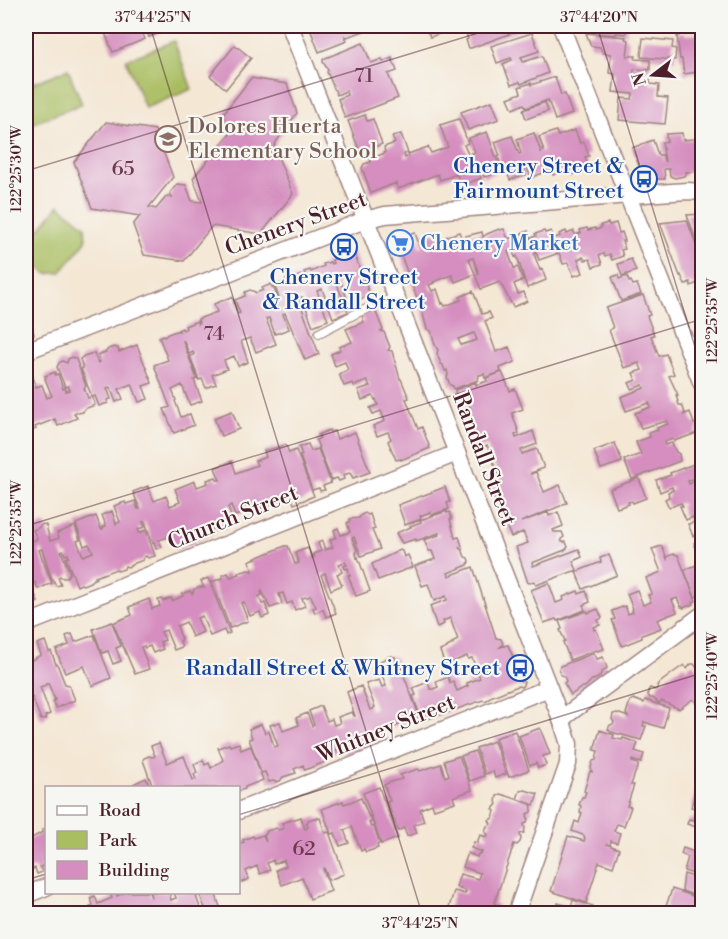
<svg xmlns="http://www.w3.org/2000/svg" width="728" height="939" font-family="'Libre Bodoni',serif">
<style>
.green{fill:#a9bd61;stroke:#7a6e46;stroke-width:1.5}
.building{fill:#d58ebf;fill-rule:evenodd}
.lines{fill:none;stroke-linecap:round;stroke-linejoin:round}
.lane-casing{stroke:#9f8380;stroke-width:10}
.street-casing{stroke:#9f8380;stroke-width:19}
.lane{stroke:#fff;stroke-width:8}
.street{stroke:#fff;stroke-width:16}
.ticks{fill:none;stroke:#4a1f2b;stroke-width:1.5;stroke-opacity:0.45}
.labels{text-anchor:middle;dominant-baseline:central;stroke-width:4.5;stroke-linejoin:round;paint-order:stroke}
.number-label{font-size:20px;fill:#6d3b50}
.education-label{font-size:22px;fill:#785e54;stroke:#f6f6f2;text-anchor:start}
.transit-label{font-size:22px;fill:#164399;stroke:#f6f6f2;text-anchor:end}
.street-label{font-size:22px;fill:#4a1f2b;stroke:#f6f6f2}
.shop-label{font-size:22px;fill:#366cbe;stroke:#f6f6f2;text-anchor:start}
.neatline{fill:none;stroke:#4a1f2b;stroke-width:2}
.ticks-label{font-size:15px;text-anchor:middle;fill:#4a1f2b}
</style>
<rect width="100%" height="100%" fill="#f6f6f2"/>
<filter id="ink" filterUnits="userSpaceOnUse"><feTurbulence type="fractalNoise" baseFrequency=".0167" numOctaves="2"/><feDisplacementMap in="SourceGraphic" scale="12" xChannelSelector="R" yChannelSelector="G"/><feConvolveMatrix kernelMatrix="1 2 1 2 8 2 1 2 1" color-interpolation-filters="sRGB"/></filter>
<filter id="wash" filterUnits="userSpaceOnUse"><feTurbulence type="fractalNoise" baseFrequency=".008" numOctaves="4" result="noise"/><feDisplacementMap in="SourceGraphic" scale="24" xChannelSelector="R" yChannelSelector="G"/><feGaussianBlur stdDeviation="1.35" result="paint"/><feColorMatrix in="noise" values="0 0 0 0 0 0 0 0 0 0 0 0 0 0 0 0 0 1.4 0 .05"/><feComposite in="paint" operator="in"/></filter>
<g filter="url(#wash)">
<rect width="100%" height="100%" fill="#f4e7d4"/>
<g class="green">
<path d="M174,41L192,89L145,108L126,60Z"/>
<path d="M68,69L82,104L26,126V86Z"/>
<path d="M59,205L85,226L86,241L61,272L47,274L26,257V246Z"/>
</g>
<g id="blocks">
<g class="building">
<path d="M124,26H140L145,39L113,52L105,33Z"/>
<path d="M144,26H178L149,37Z"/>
<path d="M309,26H367V30L347,37L345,36L347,41L319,52Z"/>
<path d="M426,26H461L430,37Z"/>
<path d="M471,26H531L471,48H469L466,40L468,39L464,28Z"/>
<path d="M594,26H627L626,34L616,33V35L593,33Z"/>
<path d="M702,30V64H701L700,57H696L698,72L684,74L682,59H680L677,36H679L678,33L685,32V35L698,34L699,44H701L699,31Z"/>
<path d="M532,33L539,51L521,57L523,62L542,56L548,73L521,84L520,82L511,85L503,64L512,60L511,58L497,63L491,46Z"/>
<path d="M586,33L626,37L625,39L629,40L627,56H636L635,59L650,60V70L634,69V75L650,77V84L659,85L658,97L668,98L665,124L619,120L621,98L632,99L633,94L613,92L615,74L609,73L611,54L603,53L600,47L591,46Z"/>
<path d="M643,38L673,41L672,48L676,49L675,60L641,57Z"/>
<path d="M363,43L371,63L382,59L383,62L392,58L397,71L388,74L398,98L345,118L338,99L347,95L346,91L337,95L327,72L328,70L323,62V59Z"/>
<path d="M235,45L251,58L226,89L210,76Z"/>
<path d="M555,77L561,95L565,94L572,114L555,120L548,100L526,108L524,104L513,109L508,98L521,93L519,87L531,83V85Z"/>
<path d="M251,78L287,84L297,113L276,142L274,147L293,194L261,234L212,226L184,261L144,255L133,225L140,216L92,208L74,162L106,122L155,130L173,177L149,207L156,209L167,196L172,197L170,193L177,184L186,185L192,201L202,202L193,178L230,134L223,114Z"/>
<path d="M492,101L499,119L468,130L461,112Z"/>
<path d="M545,102L548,111L526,119L523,110Z"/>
<path d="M365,115L367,121L373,119L382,144L360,152L348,121Z"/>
<path d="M459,119L468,143L464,145L469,156L473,155L472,153L475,152L469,138L487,132L501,171L484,177L479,164L477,165L481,178L461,186L457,174L440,180L438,174L398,189L396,183L371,193L362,168L364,164L371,162L370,159L385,153L384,147L395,143L392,137L401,134L408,153L404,154L405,158L409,156L408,154L428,147L431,153L448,147L440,125Z"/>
<path d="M575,130L580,143L584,142L589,156L585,157L589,169L572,175L570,169L553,175L549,163L545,165L547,171L531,178L526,165L523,166L526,175L510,180L505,168L502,169L498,157L500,156L495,142L512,136L519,154L521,153L517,139L534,133L541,152L544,151L539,137L556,131L558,136Z"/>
<path d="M682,133L683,140L702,138V171L686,172V174L684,176L675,178L670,176L669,169H664L665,179H644L632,148L653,140L658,155H663L664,161H665L662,142H667L666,134Z"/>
<path d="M702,214V257L687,215Z"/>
<path d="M687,220L702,261V267L700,268L702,274V281L691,286L690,282L685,285L681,275L680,276L660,223Z"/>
<path d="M608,223L609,225L616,223L619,233L622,232L625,241H622L625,249L621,250L623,256L612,260L610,254L605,256L604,254L599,255L602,264L593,267L590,259L585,260L583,257L578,259L583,273L574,276L568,263L563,264L559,253L539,260L531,238L536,236L535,234L544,231L545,233L551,231L554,238L560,236L559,234L566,231L567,234L574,231L575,235L581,233L580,230L587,228L588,230L595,228L596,230L601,228V225Z"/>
<path d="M499,229L501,230L504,229L508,239L528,231L536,253L534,254L540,270L542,269L546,280L527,288L517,256L515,257L512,250L508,252L514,268L518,267L523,280L514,284L518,294L524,292L527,301L523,303L513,307L500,282L481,289L475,275L479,274L473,258L469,259L475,274L455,282L452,275L433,282L434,283L429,285L432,291L437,289L442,304L443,303L445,306L461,300L460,297L473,291L482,314L489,312L492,318L485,321L496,352L509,347L515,362L500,368L501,372L485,378L484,374L479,375L478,380L454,389L453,386L450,385L447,377L448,375L447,370L445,371L443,365L441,364L437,354L438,350L435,345L431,331L427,329L423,314L396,242L402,236L415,233L420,247L423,246L420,239L424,238L426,234L437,233L442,246L445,245L443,238L459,232L462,239L466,236L482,232L483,237L487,234ZM474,333L477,340L461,345L458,339Z"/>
<path d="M348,250L349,253L353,251L370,295L349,304L341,282L337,284L348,312L333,318L322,289L317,291L328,320L313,326L302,297L298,298L319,354L305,360L285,313L283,314L289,329L275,334L269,318L266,319L276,344L256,352L250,338L241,341L248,362L238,366L234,356L224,360L227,369L212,375L216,384L206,388L202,379L199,380L190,356L194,355L193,352L189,354L184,341H183L197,379L194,380L202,401L190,405L182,385L172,390L176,400L175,401L181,417L190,414L194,425L174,433L164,409L170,407L154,365L168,360L159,337L163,335L164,337L168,334L176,331H179L178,330L182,328L183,330L186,328L185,326L197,321L198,324L199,323L198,319L217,312L214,304L232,297L238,314L240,313L235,300L245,296V292L250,290L255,292L256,293L263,290L262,288L271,284L272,287L273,286L278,299L279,298L275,286L286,282L285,280L290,277L291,279L305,274L304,272L310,270L311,272L324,266L323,264L330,262L331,264L333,263L332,260L343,255L342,253Z"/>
<path d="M631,259L636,271L622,276L618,264Z"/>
<path d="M618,275L619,279L627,276L629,282L631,281L633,285L637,284L641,294L621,301L612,277Z"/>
<path d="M643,295L650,315L647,316L654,335L651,336L659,356L666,354L674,374L669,376L678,395H676L679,405H682L685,413L683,415L690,412L694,424L697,423L699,429L696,430L697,433L674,441L673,439L664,442L665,445L672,443L676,452L679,454L680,461L632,479L624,460L641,454L636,442L650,437L649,433L658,430L657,428L668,424L667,421L641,428L635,413L651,407L649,403L626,411L621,397L644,388L643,385L632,389L629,383L636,380L633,373L642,370L639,363L624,368L609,330L613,328L606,308Z"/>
<path d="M375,310L383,330L381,331L384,332L390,347L388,350L392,351L400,379H401L409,398L406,399L418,429L422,427L430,448L401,460V459L396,460L388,441L391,439L388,432L377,436L373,426L385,421L381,411L373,414L370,408L378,405L376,399L375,400L373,396L362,400L358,390L370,386L367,381L354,386L353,383L344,386L339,374L348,370L345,362L335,366L331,354L340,350L339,347L352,342L346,329L364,322L362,315Z"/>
<path d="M26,311L34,334L26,337Z"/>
<path d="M137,345L152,383L143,386L148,399L139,402L132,384L119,389L123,399L116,402L110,387L107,388L111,399L107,400L108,403L99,406L95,396L92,397L81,369L83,368L80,359L84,356L94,353L98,363L100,362L98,355L106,352L108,349L114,347L118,348L119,352Z"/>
<path d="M72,357L76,359L86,386L84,388L88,398L92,397L95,405L84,409L83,412L78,413L76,412L74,413L77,418L58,426L55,419L35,427L36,429L26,433V379L32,377L36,387L42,385L47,398L52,396L45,379L46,378L45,376L55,372V375L58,374L63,389L65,388L66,391L70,390L68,386L65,387L57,367L59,363L62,361L67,363L68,359Z"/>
<path d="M502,372L510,391L515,389L523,409L512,413L519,433L515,435L516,438L533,431L537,444L521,450L522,454L537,449L544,468L531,473V474L536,472L544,492L560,485L567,503L563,504V505L521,522L548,512L549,516L558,512L563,526L553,530L554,532H562L564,537L561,539L562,542H566L568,547L565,550L532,563L533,566L579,549L582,557L573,561L577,570L536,585L534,581L528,583L516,547L528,543L523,532L511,537L491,489L502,485L487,445L478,449L474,448L473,444L475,442V439H471L469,433L470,429H469L467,425L463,423L460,416L462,412L461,409L470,406L468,402L461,405L456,395L455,390L476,382V385L487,381L486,378Z"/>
<path d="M232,411L239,429L221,436L214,418Z"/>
<path d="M329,430L330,432L334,431L337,439L355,432L370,472L353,478L350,473L343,475L344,479L339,481L337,478L331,480L316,440L320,438L318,435Z"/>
<path d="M615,443L622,462L601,469L594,451Z"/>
<path d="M308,444L311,451L318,449L331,483L323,486L325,490L320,491L319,488L312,490L300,456L302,455L299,447Z"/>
<path d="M286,445L289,453L296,450L314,496L294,504L291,497L271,505V503L263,506L262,509L256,511L251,510L235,516L231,505L228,507L231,517L224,520L227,528L223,529L220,521L211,525L214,532L210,535L194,540V543L189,545L187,544L179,549L176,548L171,536L159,540L162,547L156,549L154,542L153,543L145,522H143L145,527L138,529L139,533L146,530L155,556L148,558L146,556L144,557L143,560L135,563L128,567L125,566L124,569L118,571L116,569L95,577L96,578L92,580L90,582L83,585L81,584L77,586L66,558L69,557L68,554L65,555L63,550L61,551L70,573L66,578H63L60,576L58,577L61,585L56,586L53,579L52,580L42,549L39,550L52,583L38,589L35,582L31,584L38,602L26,607V543L37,539L33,530L38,528L40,526L43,524L46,525L50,541L59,538L57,533L75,526L80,540L77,541L83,556L93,552L89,544L84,546L76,524L96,516L101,529H103V527L106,526L102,515L112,511L116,524L120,522L114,506L125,502L126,504L135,501L138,509H140L133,492L148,486L154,501L166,496L170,506L180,502L175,489L195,481L197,487L208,483L207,480L216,477L217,480H220L215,468L232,461L236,473L257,465L255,461L266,457L264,451Z"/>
<path d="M699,462L702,475L688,481L689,484L702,478V565L694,543L701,540L699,534L693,536L688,524L695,522L693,517L686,520L680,506H683L681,503L669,507L665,499L669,497L668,492L673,490L672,487L660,492L656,480L671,475L670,473Z"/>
<path d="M26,468L33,488L26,491Z"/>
<path d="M639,478L646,498L633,503L632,501L628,502L629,504L617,508L610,489Z"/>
<path d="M445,487L450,502L447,503L449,509L431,515L430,512L420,516L421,519L405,525L398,505Z"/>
<path d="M447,511V513L450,512L452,519H450L455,538L459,537L462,546L459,547L460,549H462L465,557L468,558L469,561L468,565L448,573L449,576L473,567L496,638L501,639L503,644L500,647L508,645L519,671L518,673L520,681L524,682L522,687L518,686L490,697L489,699L485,701L483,700L422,721L413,696L416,695L413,688L428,682L430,689H433L438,687L436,682L448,677L450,683L453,681L457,691L468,686L467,683L480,678L472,658L468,659L467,656L445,665L440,651L447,648V647L453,644L452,643L458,640L450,618L443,621L444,624L437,627L430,606L447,600L446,596L434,601L428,584L422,586L415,566L435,559L432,551H429L424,540L439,535V533L416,541V539L402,543L396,533L411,527L410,526L421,522L420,520Z"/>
<path d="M365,513L368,515L370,514L375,529L372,530L380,549L361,556L354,537L352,538L357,550L356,554L357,558L358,557L370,591L356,596L348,575H350L348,568L345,569L344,566L347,565L345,562L339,564L342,572L337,574L342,585L331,590L325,573L321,575L336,613L326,617L323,609L315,613L313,608L316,607L311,596L302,598L305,606L295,610L292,602L287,604L283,593L279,594L282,604L270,608L262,591L261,592L262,595L259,596L262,604L265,603L269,615L262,618L260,612L250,616L244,602L241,603L248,621L230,628L212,582L223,578V575L228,573L231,578L233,576L239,574L238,573L248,570L253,571L249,561L285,546H288L295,564L299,563L295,553L308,548L312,558L314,557L313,554L321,551L318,543L322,541L325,550L333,547L330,540L336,537L334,530L338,528L341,535L350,532L347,523L349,522L350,519L359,518L361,515Z"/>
<path d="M662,546L667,559L668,556L674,554L678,555L696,601L693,602L694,604L683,608L682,606L681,607L677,598L672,600L677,612L657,620L661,628L642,635V638L622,646L612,620L615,619L612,611L625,606L628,614L633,612L632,610L633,609L627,594L637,590L643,605L651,602L648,595L652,594L646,578L661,572L652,549Z"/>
<path d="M400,550L402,551L404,557L408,555L413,567L378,580L372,564Z"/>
<path d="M609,555L617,575L583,589L576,572L601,562L600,558Z"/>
<path d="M699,564L700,568L702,567V594L695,597L684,570Z"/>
<path d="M208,578L230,633L226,635L224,630L210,636L202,616L197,618L203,632L192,637L186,622L177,626L182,640L180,641L182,647L174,650L166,630L161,632L165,640L160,642L163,649L153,653L150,646L145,648L144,646L141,647L149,669L135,674L113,623L132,615L129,607L149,599L152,609L160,606L158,600L162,599L163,601L171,598L172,601L183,596L182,594L190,591L192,594L193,593L194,589L201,587L204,588L201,581Z"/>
<path d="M549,583L556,603L564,600L563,597L578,591L579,594L586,591L590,602L583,605L585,610L557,621L556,619L544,623L531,590Z"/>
<path d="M598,609L602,618L598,620L600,625L593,627L594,630L596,629L604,649L597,651L596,650L570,660L563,642L565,641L560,630L562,629L559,621L587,611L588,613Z"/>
<path d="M112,622L121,646L116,648L121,661L113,664L108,651L102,653L93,629Z"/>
<path d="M72,634L75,642L94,635L111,678L92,686L84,666L65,673L56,650L69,645L66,636Z"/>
<path d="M45,641L49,652L51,651L56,664H57L65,684L69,685L75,700L56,708L53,701L55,700L48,683L46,684V685L40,687L50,714L45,716L46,719L41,720L32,697L26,698V663L41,655L37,644Z"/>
<path d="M594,653L597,659L603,657L607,668L601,673L600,676L596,679L592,680L585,687H582L571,695L564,683L566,681L564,676L561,675L559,670L560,666Z"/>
<path d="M390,656L395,657L399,669L401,668L420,718L381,731L384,738L364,745L365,747L345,754L343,748L323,756L325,762L305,770L303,765L294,769L296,773L283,777L280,781L276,782L273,781L269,782L265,772L261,773L249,739L252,738L249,729L261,724L265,733L269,731L274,747L278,746L270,725L280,722L283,731L299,725L296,718L307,713L312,726L314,725L309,711L321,706L327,721L332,719L334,725L340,723L338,717L352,712L354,716H355L347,692L361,686L370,710L373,709L375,707L366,684L379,680L382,687L386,686L382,675L385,674L380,661Z"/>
<path d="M691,664H694L701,673L702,672V702L698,705L693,699L679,709L662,701L659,703L653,698H650L648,695V691L650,688L655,690L658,688L657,685L674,672L684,665L687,669Z"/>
<path d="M633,699L644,703L645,700L669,708L663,728L644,722L643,726H646L641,740L611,732L608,729L610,725L613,724L614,722L612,719L613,714L617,713L628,717L626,714L630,701Z"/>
<path d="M540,728L550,754L543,756L546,765L538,768L536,763L530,766L519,736Z"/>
<path d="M600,730L614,735L613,738L622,740L623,738L638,743L635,751L644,754L641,763L632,760V762L638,764V768L635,773L631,785H634L627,806L631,807L624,826L617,824L614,831L620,833L617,843L611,841L610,845L606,844L619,849L613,867L599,862L586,903L551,891L568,836L584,841L585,838L583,835L572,831L575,821L579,823L582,813L580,812L581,806L579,805L582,797H584L586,792L584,791L590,771L592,772L591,767L593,761L596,760L598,751L594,750Z"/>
<path d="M515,731L529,770L509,777L495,738Z"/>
<path d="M494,741L506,774L495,778L493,771L485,774L476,748Z"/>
<path d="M159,743L167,763L184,756L193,780L196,779L194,774L197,773L194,764L203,760L205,765L209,763L211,768L223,760L218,748L229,744L230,746L239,743L241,750L251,746L263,780L245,787V789L238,791V788H153L143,760L144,758L149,756L152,757L155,756L151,746Z"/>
<path d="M475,751L484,776L470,781L461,756Z"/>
<path d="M459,756L472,790L453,797L455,802L434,809L432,804L420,809L424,821L414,825L417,833L407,836L404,828L398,831L387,802L390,801L384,785L390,782L402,779L400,775L418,769L420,771L441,764L445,777L449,775L444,761Z"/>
<path d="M146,778L150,788H134L133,784Z"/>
<path d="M379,787L398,838L381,844L363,793Z"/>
<path d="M697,787L702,789V811L691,807Z"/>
<path d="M525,790L538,794L534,805L517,799L520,791Z"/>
<path d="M501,794L531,804L532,808L531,812L527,814L528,818L527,823L524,824L525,829L524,833L520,834L521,839L520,842L517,845L514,844L494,904L498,905L495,914H456L448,911L454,891L465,894L466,891L456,887L460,874L478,879L480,873L463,867L468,853L477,857L478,854H481L482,852L471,848L474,842L477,843L480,835L487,837L488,835L485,831L487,826L491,824L489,820L493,818L495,811L493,809L497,804L496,801L497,796Z"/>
<path d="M361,798L369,817L370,816L372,822L369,823L371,827L374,826L380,843L377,845L378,848L366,852L364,849L361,851L352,827L344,830L349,843L340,846L335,833L331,834L322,809L343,801L344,804Z"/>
<path d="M699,812L702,813V829L687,824L689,819L693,820L695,815L698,816Z"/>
<path d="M301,817L305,829L308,827L306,823L308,822V820L317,817V819L320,818L325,833L329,832L344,874L329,880L324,868L323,869L331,891L310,899L302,877L282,885L276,870L286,866L284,860L274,864L273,860L267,863L270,870L260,874L257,866L246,871L249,879L240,883L238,879V844L244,842L243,840L253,836L254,838L263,835L266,842L264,835L266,834L267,831L276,828L279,830L284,828L282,823Z"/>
<path d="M26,829L30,839L43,832L42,830L46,829V864L40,867L42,872L37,874L35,868L28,871L26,864Z"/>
<path d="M698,838L702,839V898L682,891L684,874L697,878V875L684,871L688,857L681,854L683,848L694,852Z"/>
<path d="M672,889L702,899V914H673V912L665,909Z"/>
<path d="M110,892H116L117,896L126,892H149L151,897L152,896L150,892H169L171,900L176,898L174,892H215L221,910L212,914H207L200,895L196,896L201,911L193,914H160L158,907L147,911L148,914H93L90,906L93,905L90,898L95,896L98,904L112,898Z"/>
<path d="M573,900L593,906L591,911L596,914H554L558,903L571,907Z"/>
</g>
</g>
</g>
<g filter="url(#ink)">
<use href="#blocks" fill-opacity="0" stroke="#9f8380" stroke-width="1.5"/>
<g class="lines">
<defs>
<path id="lane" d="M319,333L357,313L396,297"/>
<g id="street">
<path d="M290,26L538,660L561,719L569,744L568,764L516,914"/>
<path d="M561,26L702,384"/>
<path d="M26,351L365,220L385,215L629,195L687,191L702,192"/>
<path d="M26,624L457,453"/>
<path d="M561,719L702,615"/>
<path d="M238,811L549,688"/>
<path d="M26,895L46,887"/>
</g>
</defs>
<use href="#lane" class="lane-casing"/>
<use href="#street" class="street-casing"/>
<use href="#lane" class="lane"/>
<use href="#street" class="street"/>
</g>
</g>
<path class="ticks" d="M150,26L422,914M597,26L702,370M26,171L501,26M26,526L702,319M238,815L702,673M26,880L46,874"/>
<defs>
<symbol id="school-ring" viewBox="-11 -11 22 22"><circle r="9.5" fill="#f6f6f2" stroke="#8d6e63" stroke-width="1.5"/><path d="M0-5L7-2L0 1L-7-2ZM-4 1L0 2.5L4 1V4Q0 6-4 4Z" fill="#8d6e63"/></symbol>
<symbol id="bus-ring" viewBox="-11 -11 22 22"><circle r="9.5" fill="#f6f6f2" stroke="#1a4fb4" stroke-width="1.5"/><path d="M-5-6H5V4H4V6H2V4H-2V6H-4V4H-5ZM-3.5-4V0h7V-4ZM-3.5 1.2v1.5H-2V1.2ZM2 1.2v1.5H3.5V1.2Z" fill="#1a4fb4"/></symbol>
<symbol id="supermarket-ring" viewBox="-11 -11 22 22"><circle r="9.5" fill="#f6f6f2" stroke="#3f7fe0" stroke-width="1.5"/><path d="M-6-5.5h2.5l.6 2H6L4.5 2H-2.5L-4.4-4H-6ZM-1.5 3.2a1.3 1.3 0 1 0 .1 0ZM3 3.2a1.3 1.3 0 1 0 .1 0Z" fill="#3f7fe0"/></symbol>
</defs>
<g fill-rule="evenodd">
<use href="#school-ring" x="153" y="124" width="30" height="30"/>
<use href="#bus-ring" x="629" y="164" width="30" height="30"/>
<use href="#supermarket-ring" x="385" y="228" width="30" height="30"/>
<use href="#bus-ring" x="329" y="232" width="30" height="30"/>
<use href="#bus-ring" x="505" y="653" width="30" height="30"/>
</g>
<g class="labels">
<g class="number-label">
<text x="364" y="76">71</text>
<text x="123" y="169">65</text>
<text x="214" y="334">74</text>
<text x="304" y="849">62</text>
</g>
<g class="education-label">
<text x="188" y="126">Dolores Huerta<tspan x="188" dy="25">Elementary School</tspan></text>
</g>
<g class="transit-label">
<text x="624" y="166">Chenery Street &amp;<tspan x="624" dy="25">Fairmount Street</tspan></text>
<text x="344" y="277" text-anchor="middle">Chenery Street<tspan x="344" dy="25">&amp; Randall Street</tspan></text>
<text x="500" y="668">Randall Street &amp; Whitney Street</text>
</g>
<g class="street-label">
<text transform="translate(296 224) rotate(-20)">Chenery Street</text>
<text transform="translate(484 459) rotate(69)">Randall Street</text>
<text transform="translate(233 518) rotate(-22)">Church Street</text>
<text transform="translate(386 729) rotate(-22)">Whitney Street</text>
</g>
<g class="shop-label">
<text x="420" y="243">Chenery Market</text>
</g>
</g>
<rect width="728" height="939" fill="none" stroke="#f6f6f2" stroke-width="66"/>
<rect x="45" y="786" width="195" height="108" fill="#f6f6f2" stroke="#b1a0a2" stroke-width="1.5"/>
<rect x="57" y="806" width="30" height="9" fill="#ffffff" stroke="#b1a0a2" stroke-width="1.5"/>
<text x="99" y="816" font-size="18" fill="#4a1f2b">Road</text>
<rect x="57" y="831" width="30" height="18" fill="#a9bd61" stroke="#b1a0a2" stroke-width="1.5"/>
<text x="99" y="846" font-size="18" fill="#4a1f2b">Park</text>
<rect x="57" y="861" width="30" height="18" fill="#d58ebf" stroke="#b1a0a2" stroke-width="1.5"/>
<text x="99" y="876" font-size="18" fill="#4a1f2b">Building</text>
<g transform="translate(653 75) rotate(253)" stroke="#f6f6f2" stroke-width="4.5" paint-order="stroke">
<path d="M0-4.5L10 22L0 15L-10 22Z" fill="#4a1f2b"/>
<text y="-9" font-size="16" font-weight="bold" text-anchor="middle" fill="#4a1f2b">N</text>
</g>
<rect x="33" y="33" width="662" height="873" class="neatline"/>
<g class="ticks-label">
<text x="153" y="22">37°44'25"N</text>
<text x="599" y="22">37°44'20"N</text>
<text transform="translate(16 169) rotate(-90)" y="5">122°25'30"W</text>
<text transform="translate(712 321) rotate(-90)" y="5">122°25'35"W</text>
<text transform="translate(16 523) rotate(-90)" y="5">122°25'35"W</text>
<text transform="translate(712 676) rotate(-90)" y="5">122°25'40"W</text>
<text x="420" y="928">37°44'25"N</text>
</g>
</svg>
